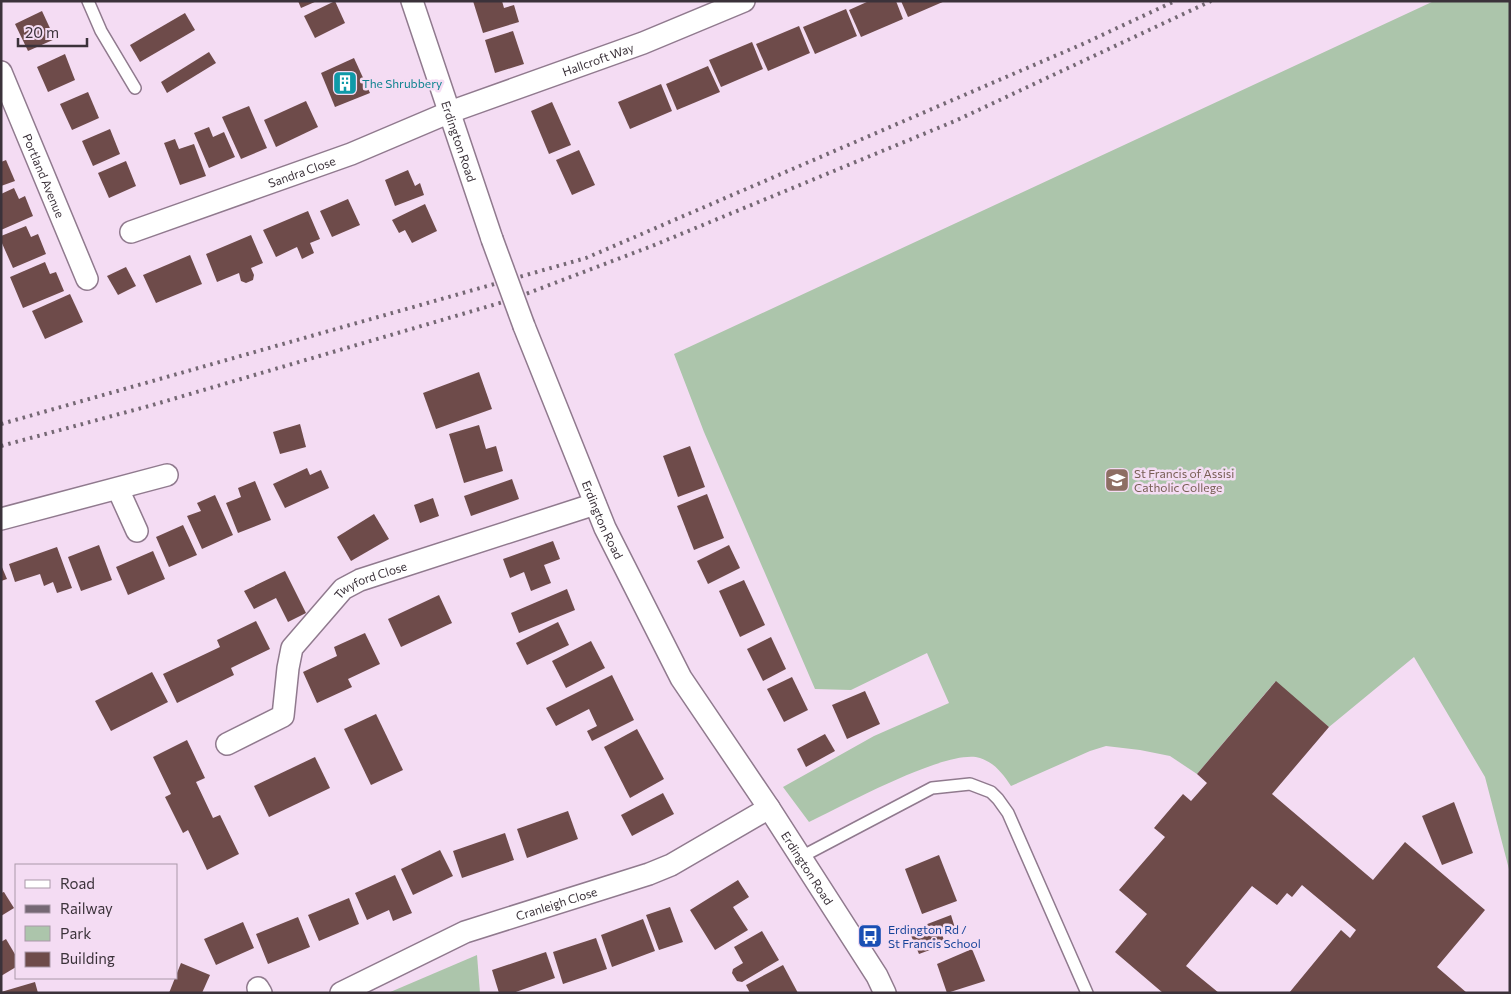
<svg xmlns="http://www.w3.org/2000/svg" width="1511" height="994" font-family="Commissioner,sans-serif">
<style>
.green{fill:#acc5ab}
.building{fill:#6e4b4a}
.lines{fill:none;stroke-linecap:round;stroke-linejoin:round}
.service-casing{stroke:#907a8e;stroke-width:14}
.minor-casing{stroke:#907a8e;stroke-width:24}
.service{stroke:#fff;stroke-width:11}
.minor{stroke:#fff;stroke-width:21}
.rail{stroke:#756874;stroke-width:4;stroke-dasharray:2.5 5;stroke-linecap:butt}
.minor-bridge-casing{stroke:#907a8e;stroke-width:24;stroke-linecap:butt}
.minor-bridge{stroke:#fff;stroke-width:21}
.labels{text-anchor:middle;dominant-baseline:central;stroke-width:5;stroke-linejoin:round;paint-order:stroke}
.street-label{font-size:12px;fill:#3b323a;stroke:#f4dcf3}
.culture-label{font-size:12px;fill:#0d838f;stroke:#f4dcf3;text-anchor:start}
.education-label{font-size:12px;fill:#785e54;stroke:#f4dcf3;text-anchor:start}
.transit-label{font-size:12px;fill:#164399;stroke:#f4dcf3;text-anchor:start}
</style>
<rect width="100%" height="100%" fill="#f4dcf3"/>
<g class="green">
<path d="M1434,1H1510V873L1485,777L1414,657L1329,727L1275,682L1197,774L1170,756L1140,750L1106,746L1090,751L1011,786C1003,774 995,763 980,758C947,748 843,806 809,822L783,787L874,736L949,703L927,653L851,690L815,689L704,432L674,354Z"/>
<path d="M477,955L480,993H388Z"/>
</g>
<g class="building">
<path d="M298,1H317L301,8Z"/>
<path d="M335,1L345,23L315,38L304,16Z"/>
<path d="M473,1H502L504,8L514,5L519,22L483,33Z"/>
<path d="M869,1H896L903,19L861,37L849,10Z"/>
<path d="M901,1H945L908,17Z"/>
<path d="M846,9L857,36L815,54L803,27Z"/>
<path d="M42,11L55,39L28,51L15,24Z"/>
<path d="M185,13L195,30L140,62L130,45Z"/>
<path d="M799,26L810,53L768,71L756,44Z"/>
<path d="M513,31L524,64L495,73L485,40Z"/>
<path d="M752,42L763,69L721,87L709,60Z"/>
<path d="M209,52L216,63L167,93L161,82Z"/>
<path d="M65,54L75,80L48,92L37,67Z"/>
<path d="M354,58L370,93L335,107L321,73Z"/>
<path d="M708,66L720,92L677,110L666,84Z"/>
<path d="M661,84L672,111L630,129L618,102Z"/>
<path d="M88,92L99,118L72,130L60,104Z"/>
<path d="M306,101L318,127L276,147L264,120Z"/>
<path d="M552,102L571,145L549,154L531,111Z"/>
<path d="M249,106L267,148L241,159L222,117Z"/>
<path d="M209,127L213,137L224,132L235,157L209,168L194,133Z"/>
<path d="M110,129L120,154L93,166L82,141Z"/>
<path d="M175,139L179,149L194,144L206,176L180,185L164,143Z"/>
<path d="M579,150L595,185L572,195L556,160Z"/>
<path d="M6,160L15,181L1,186V162Z"/>
<path d="M126,161L136,186L109,198L98,173Z"/>
<path d="M408,170L415,186L420,183L424,195L395,206L385,180Z"/>
<path d="M14,188L19,199L25,196L33,216L1,230V194Z"/>
<path d="M348,199L360,225L332,237L320,211Z"/>
<path d="M425,204L437,231L412,243L405,230L399,233L392,220Z"/>
<path d="M308,211L320,239L310,243L314,253L302,259L297,247L276,257L263,230Z"/>
<path d="M26,226L31,237L38,234L46,254L13,268L1,241V236Z"/>
<path d="M251,235L263,263L251,268L254,275L253,280L246,283L241,281L239,273L217,282L206,254Z"/>
<path d="M190,255L202,284L156,303L143,275Z"/>
<path d="M45,262L50,274L56,272L64,291L23,308L10,277Z"/>
<path d="M126,267L136,286L118,295L107,276Z"/>
<path d="M70,294L83,322L45,339L32,311Z"/>
<path d="M479,372L492,409L436,429L423,393Z"/>
<path d="M300,424L306,447L280,454L273,432Z"/>
<path d="M479,425L486,449L496,446L503,471L464,483L449,434Z"/>
<path d="M690,446L705,487L678,497L663,456Z"/>
<path d="M307,468L310,475L321,470L329,488L285,508L273,484Z"/>
<path d="M512,479L519,499L471,516L464,496Z"/>
<path d="M255,481L271,520L238,533L226,503L241,497L238,488Z"/>
<path d="M707,494L724,538L694,550L677,506Z"/>
<path d="M215,495L233,535L202,549L187,516L201,511L197,503Z"/>
<path d="M433,498L439,516L420,523L414,505Z"/>
<path d="M374,514L389,539L351,561L337,537Z"/>
<path d="M183,525L197,555L169,567L156,537Z"/>
<path d="M553,541L560,559L544,565L551,583L531,591L524,572L510,578L503,559Z"/>
<path d="M99,545L112,580L81,591L68,557Z"/>
<path d="M729,545L740,568L708,584L697,561Z"/>
<path d="M57,547L72,588L57,593L53,582L44,586L40,574L15,582L9,564Z"/>
<path d="M153,551L165,579L128,595L116,567Z"/>
<path d="M1,565L7,579L1,581Z"/>
<path d="M285,571L306,613L288,622L276,598L254,609L244,591Z"/>
<path d="M744,580L765,625L740,637L719,591Z"/>
<path d="M567,589L575,610L519,633L511,613Z"/>
<path d="M439,595L452,623L401,647L388,619Z"/>
<path d="M256,621L270,649L231,668L234,675L177,703L163,674L220,647L217,640Z"/>
<path d="M558,622L569,645L527,665L516,643Z"/>
<path d="M365,633L380,664L348,679L352,687L317,703L303,672L337,656L334,647Z"/>
<path d="M771,637L786,669L763,681L747,649Z"/>
<path d="M591,641L605,668L566,688L552,661Z"/>
<path d="M152,672L168,702L111,731L95,701Z"/>
<path d="M612,675L634,720L592,741L587,731L597,726L589,709L556,726L546,708Z"/>
<path d="M792,677L808,710L784,722L767,689Z"/>
<path d="M1276,681L1329,727L1272,794L1373,880L1405,842L1485,910L1437,967L1467,993H1289L1341,930L1350,938L1356,930L1302,885L1292,897L1287,893L1277,905L1252,886L1186,966L1219,993H1163L1115,952L1147,914L1119,890L1165,837L1154,828L1183,794L1191,801L1207,783L1197,774Z"/>
<path d="M865,691L880,724L847,739L832,705Z"/>
<path d="M376,714L403,770L371,785L344,729Z"/>
<path d="M637,729L664,779L630,798L604,747Z"/>
<path d="M825,734L835,751L806,767L797,749Z"/>
<path d="M187,740L205,778L196,782L213,818L220,815L239,854L207,870L188,830L183,833L165,797L171,794L153,757Z"/>
<path d="M315,757L330,788L269,817L254,786Z"/>
<path d="M663,793L674,814L632,836L621,815Z"/>
<path d="M1454,802L1473,853L1442,865L1422,816Z"/>
<path d="M568,811L578,839L527,858L517,829Z"/>
<path d="M505,833L514,860L462,878L453,851Z"/>
<path d="M440,850L453,876L413,895L401,869Z"/>
<path d="M939,855L957,901L922,914L905,869Z"/>
<path d="M395,875L412,913L393,921L389,910L367,920L355,893Z"/>
<path d="M738,880L749,897L733,907L748,930L715,950L690,910Z"/>
<path d="M4,892L14,908L1,916V893Z"/>
<path d="M349,898L359,924L319,941L308,915Z"/>
<path d="M670,907L683,942L659,950L646,915Z"/>
<path d="M951,915L955,928L941,933L946,944L919,954L909,931Z"/>
<path d="M298,917L310,947L268,964L256,934Z"/>
<path d="M643,919L655,951L612,967L601,935Z"/>
<path d="M243,922L254,948L216,965L204,939Z"/>
<path d="M762,931L779,960L742,982L737,981L732,973L733,969L743,963L734,947Z"/>
<path d="M596,938L607,969L563,984L553,952Z"/>
<path d="M6,939L16,956V967L1,976V942Z"/>
<path d="M972,949L985,981L947,993L937,964Z"/>
<path d="M546,952L555,978L513,993H499L492,970Z"/>
<path d="M181,963L210,975L202,993H169Z"/>
<path d="M783,965L798,993H750L746,985Z"/>
<path d="M35,982L38,993H1V992Z"/>
</g>
<g class="lines">
<defs>
<g id="service">
<path d="M88,1L101,31L135,88"/>
<path d="M801,857L932,788L970,784L991,792L998,799L1008,813L1087,993"/>
</g>
<g id="minor">
<path id="s1" d="M412,1L492,239"/>
<path id="s2" d="M1,72L87,279"/>
<path id="s3" d="M131,232L351,154L450,112L643,43L744,1"/>
<path id="s4" d="M524,326L605,528L681,678L769,808L877,976L885,993"/>
<path d="M118,489L137,531"/>
<path d="M1,519L167,475"/>
<path id="s5" d="M227,744L283,716L288,668L292,648L343,589L360,580L595,504"/>
<path d="M258,988L261,993"/>
<path id="s6" d="M341,993L465,932L649,874L671,865L769,808"/>
</g>
</defs>
<use href="#service" class="service-casing"/>
<use href="#minor" class="minor-casing"/>
<use href="#service" class="service"/>
<use href="#minor" class="minor"/>
<g class="rail">
<path d="M1,424L586,258L1085,43L1175,1"/>
<path d="M1,446L149,406L510,300L652,246L955,121L1211,1"/>
</g>
<defs>
<path id="minor-bridge" d="M492,239L524,326"/>
</defs>
<use href="#minor-bridge" class="minor-bridge-casing"/>
<use href="#minor-bridge" class="minor-bridge"/>
</g>
<defs>
<symbol id="building-square" viewBox="-11 -11 22 22"><rect x="-9" y="-9" width="18" height="18" rx="4" fill="#0f9aa8" stroke="#f4dcf3"/><path d="M-4-6H4V6H1V3H-1V6H-4ZM-2.5-4.3h1.7v1.8h-1.7ZM.8-4.3h1.7v1.8H.8ZM-2.5-1h1.7V.8h-1.7ZM.8-1h1.7V.8H.8Z" fill="#fff"/></symbol>
<symbol id="school-square" viewBox="-11 -11 22 22"><rect x="-9" y="-9" width="18" height="18" rx="4" fill="#8d6e63" stroke="#f4dcf3"/><path d="M0-5L7-2L0 1L-7-2ZM-4 1L0 2.5L4 1V4Q0 6-4 4Z" fill="#fff"/></symbol>
<symbol id="bus-square" viewBox="-11 -11 22 22"><rect x="-9" y="-9" width="18" height="18" rx="4" fill="#1a4fb4" stroke="#f4dcf3"/><path d="M-5-6H5V4H4V6H2V4H-2V6H-4V4H-5ZM-3.5-4V0h7V-4ZM-3.5 1.2v1.5H-2V1.2ZM2 1.2v1.5H3.5V1.2Z" fill="#fff"/></symbol>
</defs>
<g fill-rule="evenodd">
<use href="#building-square" x="331" y="69" width="28" height="28"/>
<use href="#school-square" x="1103" y="466" width="28" height="28"/>
<use href="#bus-square" x="856" y="922" width="28" height="28"/>
</g>
<g class="labels">
<g class="street-label">
<text stroke="none"><textPath href="#s3" startOffset="498">Hallcroft Way</textPath></text>
<text stroke="none"><textPath href="#s1" startOffset="148">Erdington Road</textPath></text>
<text stroke="none"><textPath href="#s3" startOffset="181">Sandra Close</textPath></text>
<text stroke="none"><textPath href="#s2" startOffset="112">Portland Avenue</textPath></text>
<text stroke="none"><textPath href="#s4" startOffset="209">Erdington Road</textPath></text>
<text stroke="none"><textPath href="#s5" startOffset="238">Twyford Close</textPath></text>
<text stroke="none"><textPath href="#s4" startOffset="614">Erdington Road</textPath></text>
<text stroke="none"><textPath href="#s6" startOffset="234">Cranleigh Close</textPath></text>
</g>
<g class="culture-label">
<text x="362" y="83">The Shrubbery</text>
</g>
<g class="education-label">
<text x="1134" y="473">St Francis of Assisi<tspan x="1134" dy="14">Catholic College</tspan></text>
</g>
<g class="transit-label">
<text x="888" y="929">Erdington Rd /<tspan x="888" dy="14">St Francis School</tspan></text>
</g>
</g>
<rect width="1511" height="994" fill="none" stroke="#3b323a" stroke-width="5"/>
<rect x="15" y="864" width="162" height="115" fill="#f4dcf3" stroke="#aa98a9"/>
<rect x="25" y="880" width="25" height="8" fill="#ffffff" stroke="#aa98a9"/>
<text x="60" y="889" font-size="15" fill="#3b323a">Road</text>
<rect x="25" y="905" width="25" height="8" fill="#756874" stroke="#aa98a9"/>
<text x="60" y="914" font-size="15" fill="#3b323a">Railway</text>
<rect x="25" y="926" width="25" height="15" fill="#acc5ab" stroke="#aa98a9"/>
<text x="60" y="939" font-size="15" fill="#3b323a">Park</text>
<rect x="25" y="952" width="25" height="15" fill="#6e4b4a" stroke="#aa98a9"/>
<text x="60" y="964" font-size="15" fill="#3b323a">Building</text>
<path d="M18 38v8h69v-8" fill="none" stroke="#3b323a" stroke-width="2.5"/>
<text x="25" y="38" font-size="15" fill="#3b323a" stroke="#f4dcf3" stroke-width="4" paint-order="stroke">20 m</text>
</svg>
